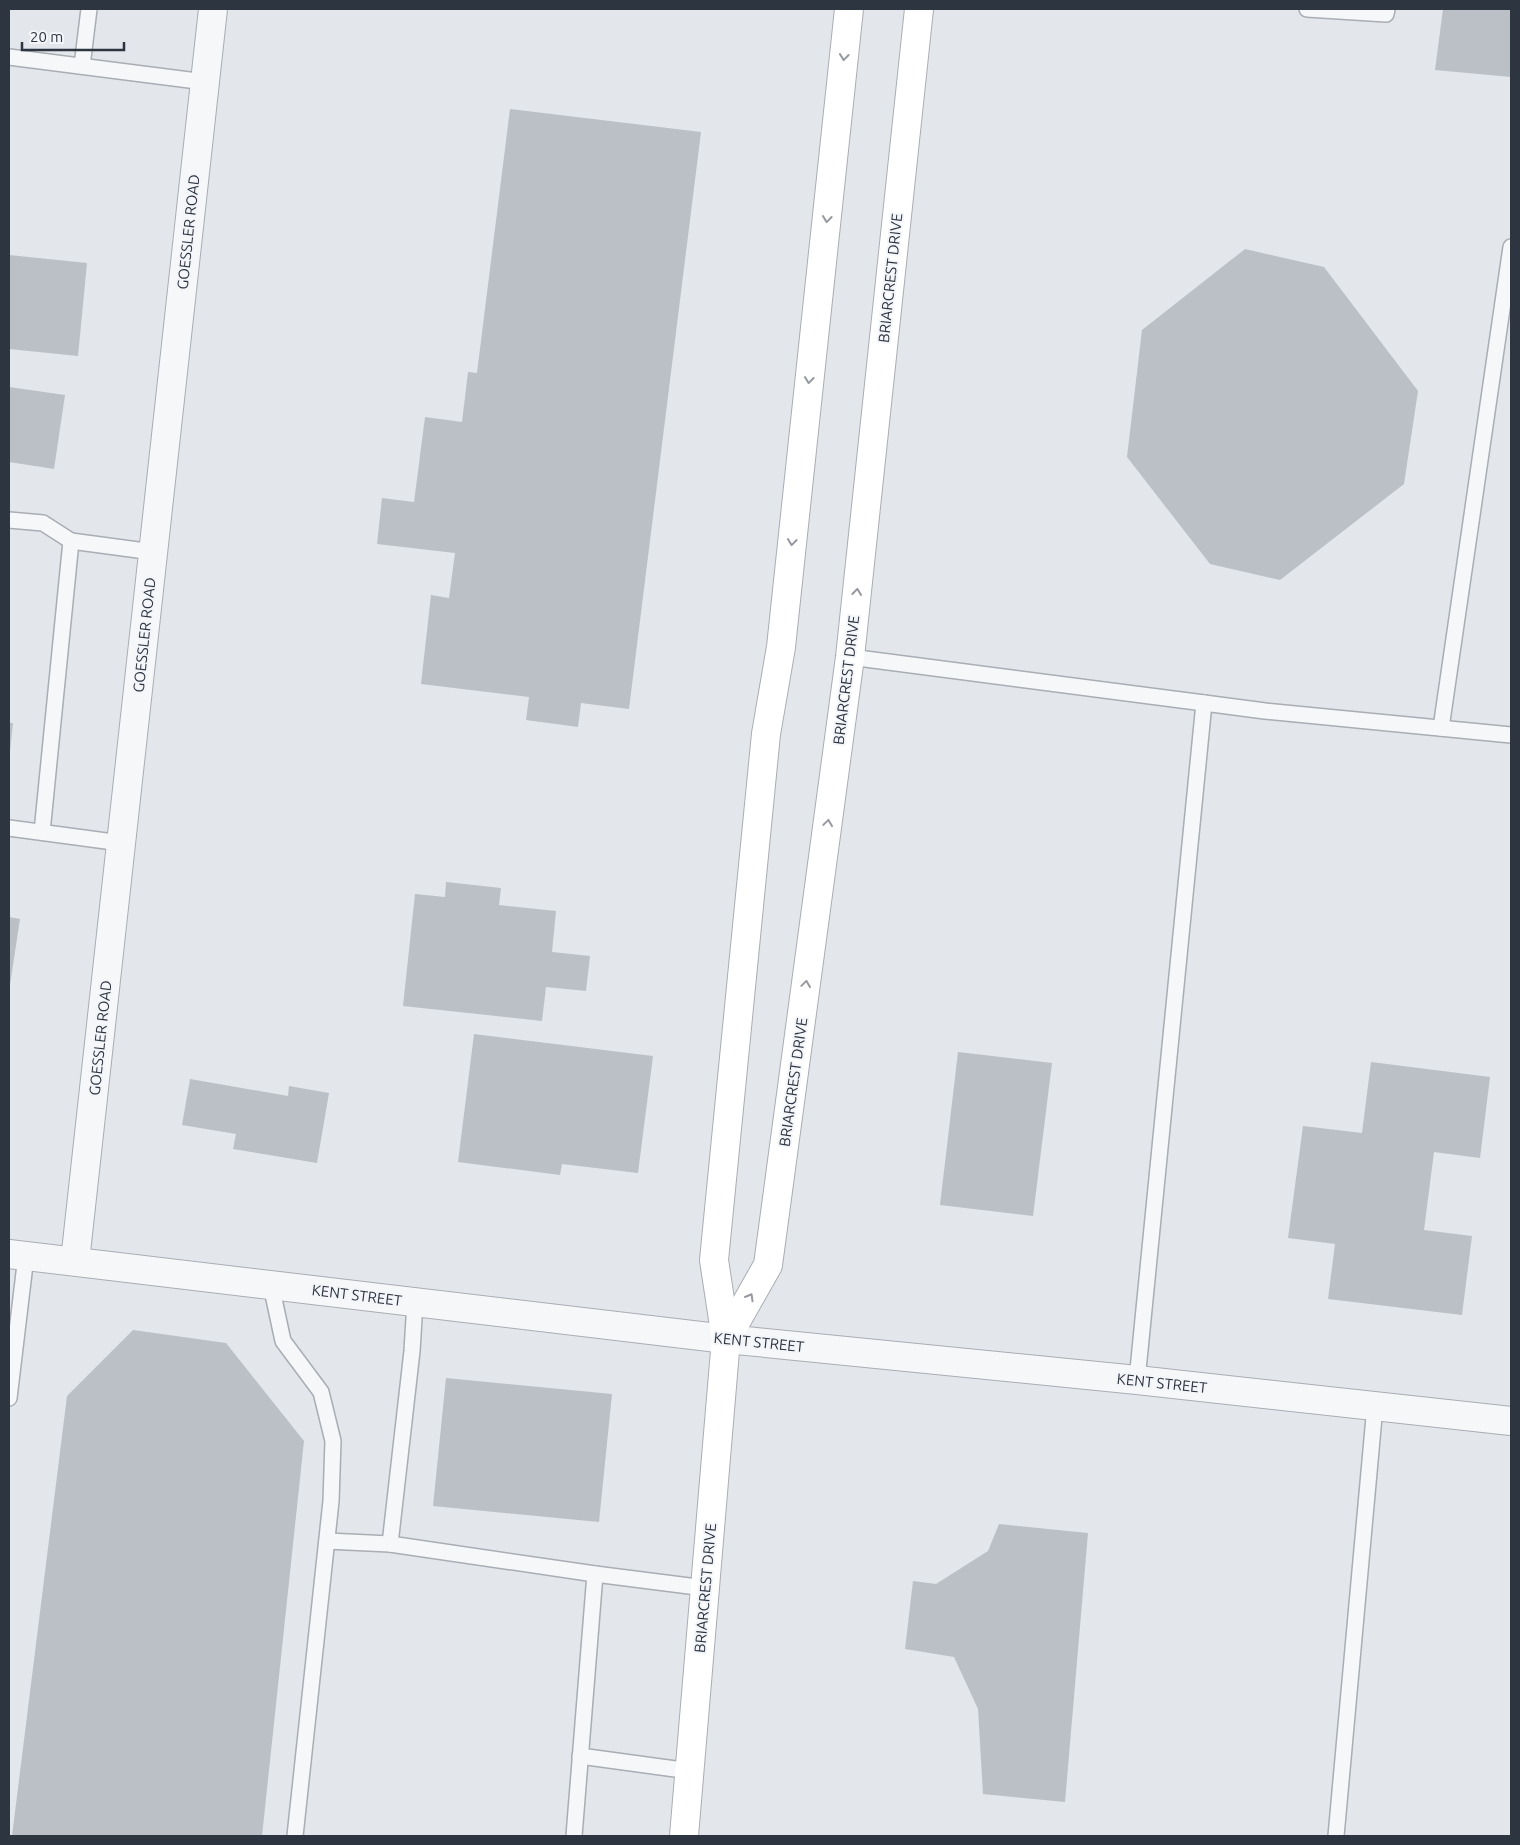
<svg xmlns="http://www.w3.org/2000/svg" width="1520" height="1845" font-family="Ubuntu,sans-serif">
<style>
.building{fill:#bbc0c6}
.lines{fill:none;stroke-linecap:round;stroke-linejoin:round}
.service-casing{stroke:#a9adb4;stroke-width:18}
.minor-casing{stroke:#a9adb4;stroke-width:30}
.secondary-casing{stroke:#a9adb4;stroke-width:30}
.service{stroke:#f6f7f9;stroke-width:15}
.minor{stroke:#f6f7f9;stroke-width:28}
.secondary{stroke:#fff;stroke-width:28}
.oneway{stroke:#969aa0}
.labels{text-anchor:middle;dominant-baseline:central;stroke-width:4;stroke-linejoin:round;paint-order:stroke}
.street-label{font-size:15px;fill:#2d3541;stroke:#f3f5f8}
</style>
<rect width="100%" height="100%" fill="#e3e6ea"/>
<g class="building">
<path d="M1443,9H1511V77L1435,70Z"/>
<path d="M510,109L701,132L629,709L581,703L578,727L526,720L529,697L421,684L431,595L449,598L455,553L377,544L382,498L414,502L425,417L462,422L468,372L477,373Z"/>
<path d="M1245,249L1324,267L1418,391L1404,484L1280,580L1210,564L1127,457L1142,330Z"/>
<path d="M9,255L87,263L78,356L9,349Z"/>
<path d="M9,387L65,395L54,469L9,462Z"/>
<path d="M9,723H13L10,751H9Z"/>
<path d="M446,882L501,888L499,905L556,911L552,952L590,956L586,991L546,987L542,1021L403,1006L415,894L445,897Z"/>
<path d="M9,917L20,919L10,985H9Z"/>
<path d="M474,1034L653,1056L638,1173L562,1164L560,1175L458,1162Z"/>
<path d="M958,1052L1052,1063L1033,1216L940,1205Z"/>
<path d="M1371,1062L1490,1077L1480,1158L1434,1152L1424,1230L1472,1236L1462,1315L1328,1299L1335,1244L1288,1238L1303,1126L1362,1133Z"/>
<path d="M190,1079L288,1096L289,1086L329,1093L317,1163L233,1149L236,1134L182,1125Z"/>
<path d="M133,1330L226,1343L304,1441L262,1836H12L67,1396Z"/>
<path d="M446,1378L612,1394L599,1522L433,1506Z"/>
<path d="M999,1524L1088,1533L1065,1802L983,1794L978,1709L954,1657L905,1649L913,1581L936,1584L988,1551Z"/>
</g>
<g class="lines">
<defs>
<g id="service">
<path d="M1307,9L1386,14L1387,9"/>
<path d="M9,57L205,82"/>
<path d="M82,66L89,9"/>
<path d="M9,520L43,523L71,541L153,552"/>
<path d="M850,657L1204,703L1137,1380"/>
<path d="M1204,703L1265,711L1511,735"/>
<path d="M1441,728L1511,247"/>
<path d="M9,828L121,843"/>
<path d="M42,832L71,541"/>
<path d="M271,1285L283,1341L321,1392L333,1441L331,1501L295,1836"/>
<path d="M415,1302L412,1351L390,1544L595,1574L574,1836"/>
<path d="M9,1398L26,1256"/>
<path d="M327,1541L390,1544"/>
<path d="M595,1574L705,1588"/>
<path d="M580,1756L690,1771"/>
<path d="M1336,1836L1375,1406"/>
</g>
<g id="minor">
<path d="M9,1254L726,1339L1137,1380L1511,1421"/>
<path d="M75,1261L213,9"/>
</g>
<g id="secondary">
<path d="M726,1339L768,1265L850,657L919,9"/>
<path d="M684,1836L726,1339L714,1260L766,734L781,647L849,9"/>
</g>
</defs>
<use href="#service" class="service-casing"/>
<use href="#minor" class="minor-casing"/>
<use href="#secondary" class="secondary-casing"/>
<use href="#service" class="service"/>
<use href="#minor" class="minor"/>
<use href="#secondary" class="secondary"/>
</g>
<defs><path id="oneway-chevron" d="M-2-3.5L2.5 0L-2 3.5" fill="none" stroke-width="1.6" stroke-linecap="round" stroke-linejoin="round" transform="scale(1.25)"/></defs>
<g class="oneway">
<use href="#oneway-chevron" transform="translate(844 57) rotate(96)"/>
<use href="#oneway-chevron" transform="translate(827 219) rotate(96)"/>
<use href="#oneway-chevron" transform="translate(809 380) rotate(96)"/>
<use href="#oneway-chevron" transform="translate(792 542) rotate(96)"/>
<use href="#oneway-chevron" transform="translate(857 592) rotate(-84)"/>
<use href="#oneway-chevron" transform="translate(828 823) rotate(-82)"/>
<use href="#oneway-chevron" transform="translate(806 984) rotate(-82)"/>
<use href="#oneway-chevron" transform="translate(750 1297) rotate(-60)"/>
</g>
<g class="labels">
<g class="street-label">
<text transform="translate(188 232) rotate(-84)">GOESSLER ROAD</text>
<text transform="translate(890 278) rotate(-84)">BRIARCREST DRIVE</text>
<text transform="translate(144 635) rotate(-84)">GOESSLER ROAD</text>
<text transform="translate(846 680) rotate(-83)">BRIARCREST DRIVE</text>
<text transform="translate(100 1038) rotate(-84)">GOESSLER ROAD</text>
<text transform="translate(793 1082) rotate(-82)">BRIARCREST DRIVE</text>
<text transform="translate(357 1295) rotate(7)">KENT STREET</text>
<text transform="translate(759 1342) rotate(6)">KENT STREET</text>
<text transform="translate(1162 1383) rotate(6)">KENT STREET</text>
<text transform="translate(705 1588) rotate(-85)">BRIARCREST DRIVE</text>
</g>
</g>
<rect width="1520" height="1845" fill="none" stroke="#2d3541" stroke-width="20"/>
<path d="M22 42v8h102v-8" fill="none" stroke="#2d3541" stroke-width="2.5"/>
<text x="30" y="42" font-size="15" fill="#2d3541" stroke="#f3f5f8" stroke-width="4" paint-order="stroke">20 m</text>
</svg>
